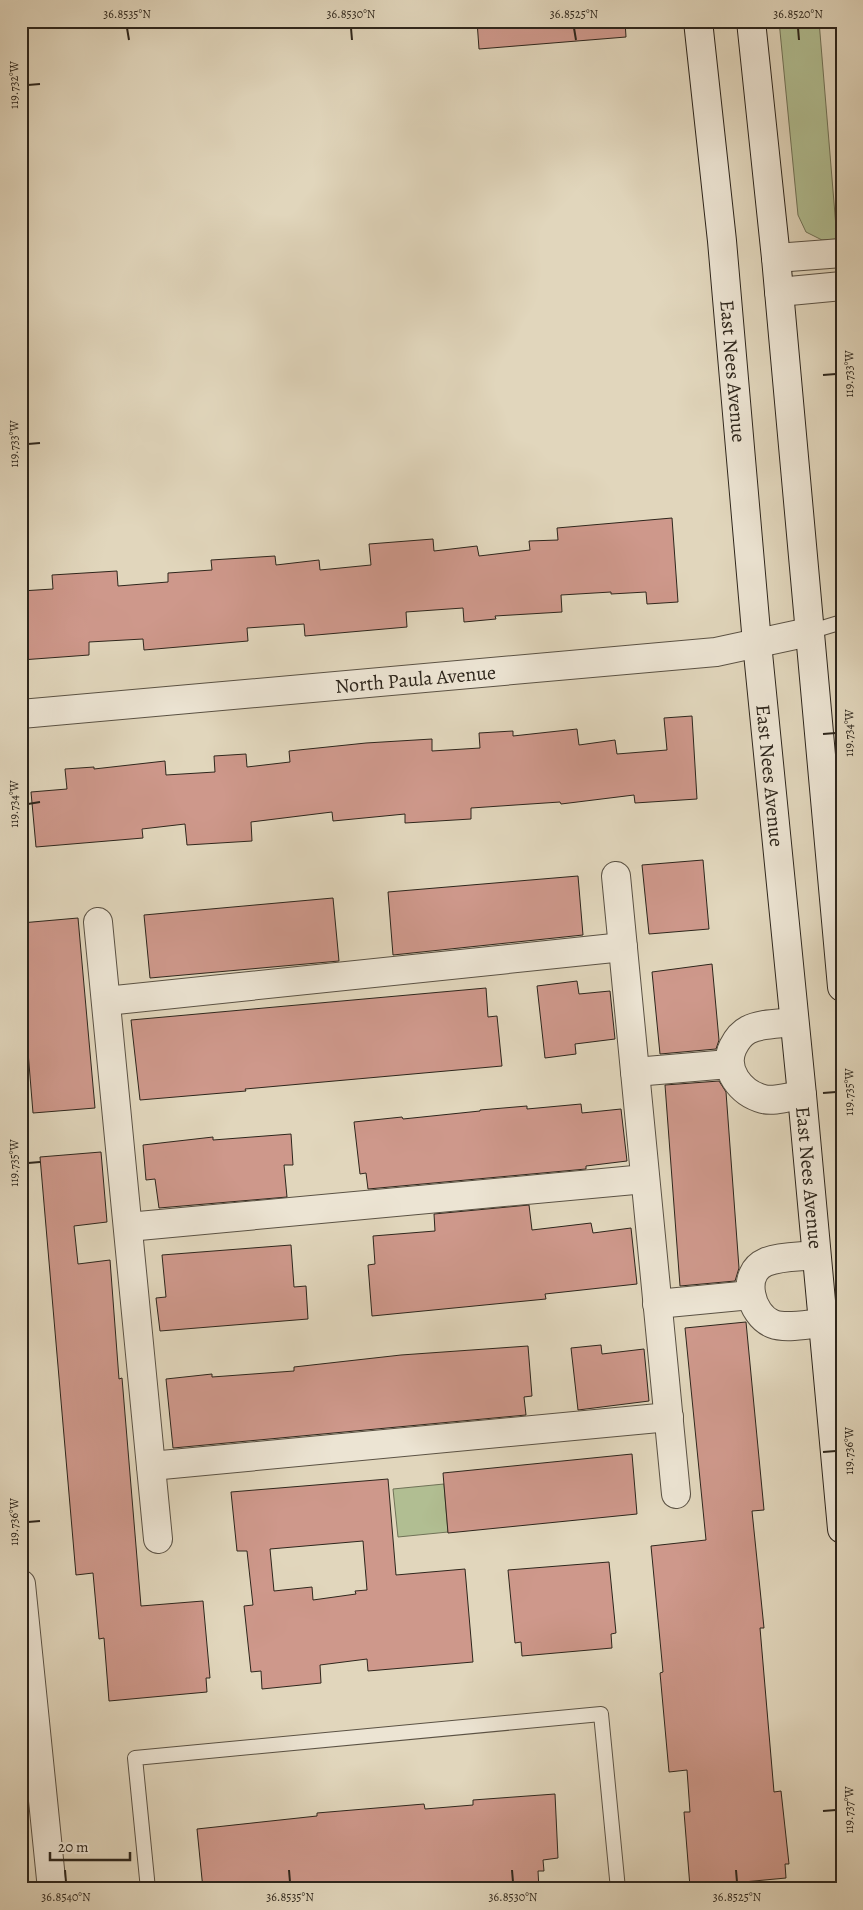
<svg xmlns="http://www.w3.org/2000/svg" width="863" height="1910" font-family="Alegreya,serif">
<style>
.green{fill:#b1be92;stroke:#707257}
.building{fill:#ce988b;stroke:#2e261c;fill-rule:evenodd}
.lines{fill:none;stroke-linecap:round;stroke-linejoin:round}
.service-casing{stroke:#5b5244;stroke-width:16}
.minor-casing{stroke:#5b5244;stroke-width:30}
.secondary-casing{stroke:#2e261c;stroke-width:30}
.service{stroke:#ece4d3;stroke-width:14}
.minor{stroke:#ece4d3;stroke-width:28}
.secondary{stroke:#ece4d3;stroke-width:28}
.ticks{fill:none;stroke:#2e261c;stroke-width:2}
.labels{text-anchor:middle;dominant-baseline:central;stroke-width:4;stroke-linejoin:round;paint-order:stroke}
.street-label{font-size:20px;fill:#2e261c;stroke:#ece4d3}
.neatline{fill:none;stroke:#2e261c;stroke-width:2}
.ticks-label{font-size:12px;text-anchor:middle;fill:#2e261c}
</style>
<rect width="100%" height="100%" fill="#e1d6bc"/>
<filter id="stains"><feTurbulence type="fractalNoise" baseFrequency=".004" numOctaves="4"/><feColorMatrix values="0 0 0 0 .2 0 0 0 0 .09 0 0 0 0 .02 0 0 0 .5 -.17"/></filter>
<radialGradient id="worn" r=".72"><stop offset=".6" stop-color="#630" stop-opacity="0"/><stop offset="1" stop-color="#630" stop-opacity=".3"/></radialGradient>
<g class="green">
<path d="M779,21H819L837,239L822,240L806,232L798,215Z"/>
<path d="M444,1484L448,1532L398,1537L393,1489Z"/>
</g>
<g class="building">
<path d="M477,21H625L626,37L479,49Z"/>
<path d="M672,518L678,602L647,604L646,592L611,594V592L561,595L562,612L495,616L496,619L464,622L463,608L406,612L407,627L305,636L304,624L247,628L248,641L144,650L143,639L89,642V655L21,660V591L53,589L52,575L117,571L118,586L168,582V573L212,570L211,560L275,556L276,565L319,560L320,570L371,565L369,544L433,539L434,551L477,546L479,556L530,550L529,541L558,540L557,528Z"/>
<path d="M692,716L697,799L635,803L634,795L561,804L560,802L471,808V819L405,823V814L333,821L332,812L251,822L252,841L187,845L185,824L142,829L143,838L36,847L31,792L67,789L65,769L94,767V769L165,761L166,775L215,772L214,756L246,754L247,767L290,762L289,751L366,743L432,739V751L480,748L479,733L513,731V736L577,729L579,745L615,740L617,754L667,750L664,718Z"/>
<path d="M703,860L709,929L649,934L642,865Z"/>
<path d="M578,876L583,935L393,955L388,892Z"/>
<path d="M333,898L339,961L150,978L144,915Z"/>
<path d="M78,918L95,1108L33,1113L21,966V923Z"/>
<path d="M712,964L719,1040L716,1049L660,1054L652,972Z"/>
<path d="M577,981L579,994L610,991L615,1039L575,1044L576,1054L545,1058L537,986Z"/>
<path d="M486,988L488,1017L497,1016L502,1066L245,1089L246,1091L140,1100L131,1020Z"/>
<path d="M719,1081L726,1092L739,1268L735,1281L680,1286L665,1085Z"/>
<path d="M581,1104L582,1113L621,1109L627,1161L586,1166V1169L368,1189L366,1173L360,1174L354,1122L402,1117L403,1119L480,1111V1110L527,1106V1109Z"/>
<path d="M291,1134L293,1165H284L287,1197L159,1208L155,1179L146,1180L143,1145L213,1137V1140Z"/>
<path d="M101,1152L107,1222L74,1226L78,1264L110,1260L119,1379L122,1378L141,1606L203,1601L210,1678H206L207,1692L109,1701L104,1638L99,1639L93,1573L76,1575L40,1157Z"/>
<path d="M529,1205L532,1230L591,1223L593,1233L631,1228L637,1284L545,1294L546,1299L372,1316L368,1265L375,1264L373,1236L435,1231L434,1214Z"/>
<path d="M291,1245L294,1287L306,1286L308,1319L160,1331L156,1298L166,1297L162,1255Z"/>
<path d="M746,1322L764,1510L752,1511L764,1628H760L774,1792L781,1791L789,1864H785L786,1878L690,1887L684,1812H690L687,1770L669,1772L660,1673L663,1672L651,1546L706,1540L685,1328Z"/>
<path d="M601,1345L602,1354L644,1349L649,1401L578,1410L571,1348Z"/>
<path d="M528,1346L532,1396L524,1397L526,1415L173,1448L166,1379L212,1374V1377L294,1371V1367L401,1355Z"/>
<path d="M632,1454L637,1514L448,1533L443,1473Z"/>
<path d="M388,1479L396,1575L465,1569L473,1662L368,1671L367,1659L320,1665L321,1683L262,1689L261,1671L251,1672L244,1606L253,1605L247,1551H237L231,1492ZM363,1541L367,1590L355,1591L356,1594L313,1600L312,1587L274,1591L270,1549Z"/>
<path d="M609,1562L616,1633L611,1634L612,1648L522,1656L521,1642L515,1643L508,1570Z"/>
<path d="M555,1794L558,1858L543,1860L544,1871H538L539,1889H203L197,1829L317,1816V1813L424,1804L425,1809L473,1805V1800Z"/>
</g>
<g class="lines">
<defs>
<g id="service">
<path d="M809,632L842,622"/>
<path d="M148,1889L135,1758L601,1714L618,1889"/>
</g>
<g id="minor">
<path d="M776,258L842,253"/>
<path d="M779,292L842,286"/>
<path id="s1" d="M21,714L716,652L809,632"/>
<path d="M616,876L676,1494"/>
<path d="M98,922L158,1539"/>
<path d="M106,1001L623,947"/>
<path d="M794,1022C780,1024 761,1023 748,1030C742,1033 736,1041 733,1047C722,1070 741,1093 763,1099C774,1102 791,1096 802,1095"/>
<path d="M635,1072L729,1064"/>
<path d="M128,1227L645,1179"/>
<path d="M816,1255C800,1257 781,1256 766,1262C740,1273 750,1315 773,1324C786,1329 808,1324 822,1323"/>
<path d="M657,1304L751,1295"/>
<path d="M151,1466L669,1417"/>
<path d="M21,1584L52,1889"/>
</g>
<g id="secondary">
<path id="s2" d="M698,21L722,241L757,643L802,1095L842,1529"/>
<path d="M751,21L776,258L842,987"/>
</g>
</defs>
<use href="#service" class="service-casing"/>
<use href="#minor" class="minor-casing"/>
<use href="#secondary" class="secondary-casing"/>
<use href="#service" class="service"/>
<use href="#minor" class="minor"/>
<use href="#secondary" class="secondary"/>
</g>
<path class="ticks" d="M127,28L129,40M351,28L352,40M574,28L576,40M798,28L799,40M28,85L40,84M823,375L836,374M28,444L40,443M823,734L836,733M28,804L40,802M823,1093L836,1092M28,1163L40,1162M823,1452L836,1451M28,1522L40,1521M823,1811L836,1810M65,1870L66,1882M289,1870L290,1882M512,1870L513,1882M736,1870L737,1882"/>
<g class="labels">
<g class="street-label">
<text stroke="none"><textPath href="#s2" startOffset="352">East Nees Avenue</textPath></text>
<text stroke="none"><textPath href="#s1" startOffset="396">North Paula Avenue</textPath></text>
<text stroke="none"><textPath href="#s2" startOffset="758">East Nees Avenue</textPath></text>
<text stroke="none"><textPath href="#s2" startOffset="1162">East Nees Avenue</textPath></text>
</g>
</g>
<rect width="863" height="1910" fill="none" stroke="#e1d6bc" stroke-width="55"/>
<path d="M50 1852v8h80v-8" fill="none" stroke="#2e261c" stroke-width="2.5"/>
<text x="58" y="1852" font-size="15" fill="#2e261c" stroke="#ece4d3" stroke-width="4" paint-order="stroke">20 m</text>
<rect x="28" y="28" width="808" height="1854" class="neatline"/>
<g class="ticks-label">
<text x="127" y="18">36.8535°N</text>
<text x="351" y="18">36.8530°N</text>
<text x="574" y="18">36.8525°N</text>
<text x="798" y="18">36.8520°N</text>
<text transform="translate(14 85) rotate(-90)" y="4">119.732°W</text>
<text transform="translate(849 374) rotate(-90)" y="4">119.733°W</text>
<text transform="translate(14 444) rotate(-90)" y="4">119.733°W</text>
<text transform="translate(849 733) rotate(-90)" y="4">119.734°W</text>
<text transform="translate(14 804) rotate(-90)" y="4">119.734°W</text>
<text transform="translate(849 1092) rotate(-90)" y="4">119.735°W</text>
<text transform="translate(14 1163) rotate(-90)" y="4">119.735°W</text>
<text transform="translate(849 1451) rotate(-90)" y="4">119.736°W</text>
<text transform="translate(14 1522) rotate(-90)" y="4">119.736°W</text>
<text transform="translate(849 1810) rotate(-90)" y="4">119.737°W</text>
<text x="66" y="1901">36.8540°N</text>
<text x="290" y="1901">36.8535°N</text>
<text x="513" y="1901">36.8530°N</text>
<text x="737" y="1901">36.8525°N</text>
</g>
<rect width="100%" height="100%" filter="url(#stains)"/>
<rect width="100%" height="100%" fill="url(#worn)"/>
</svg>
